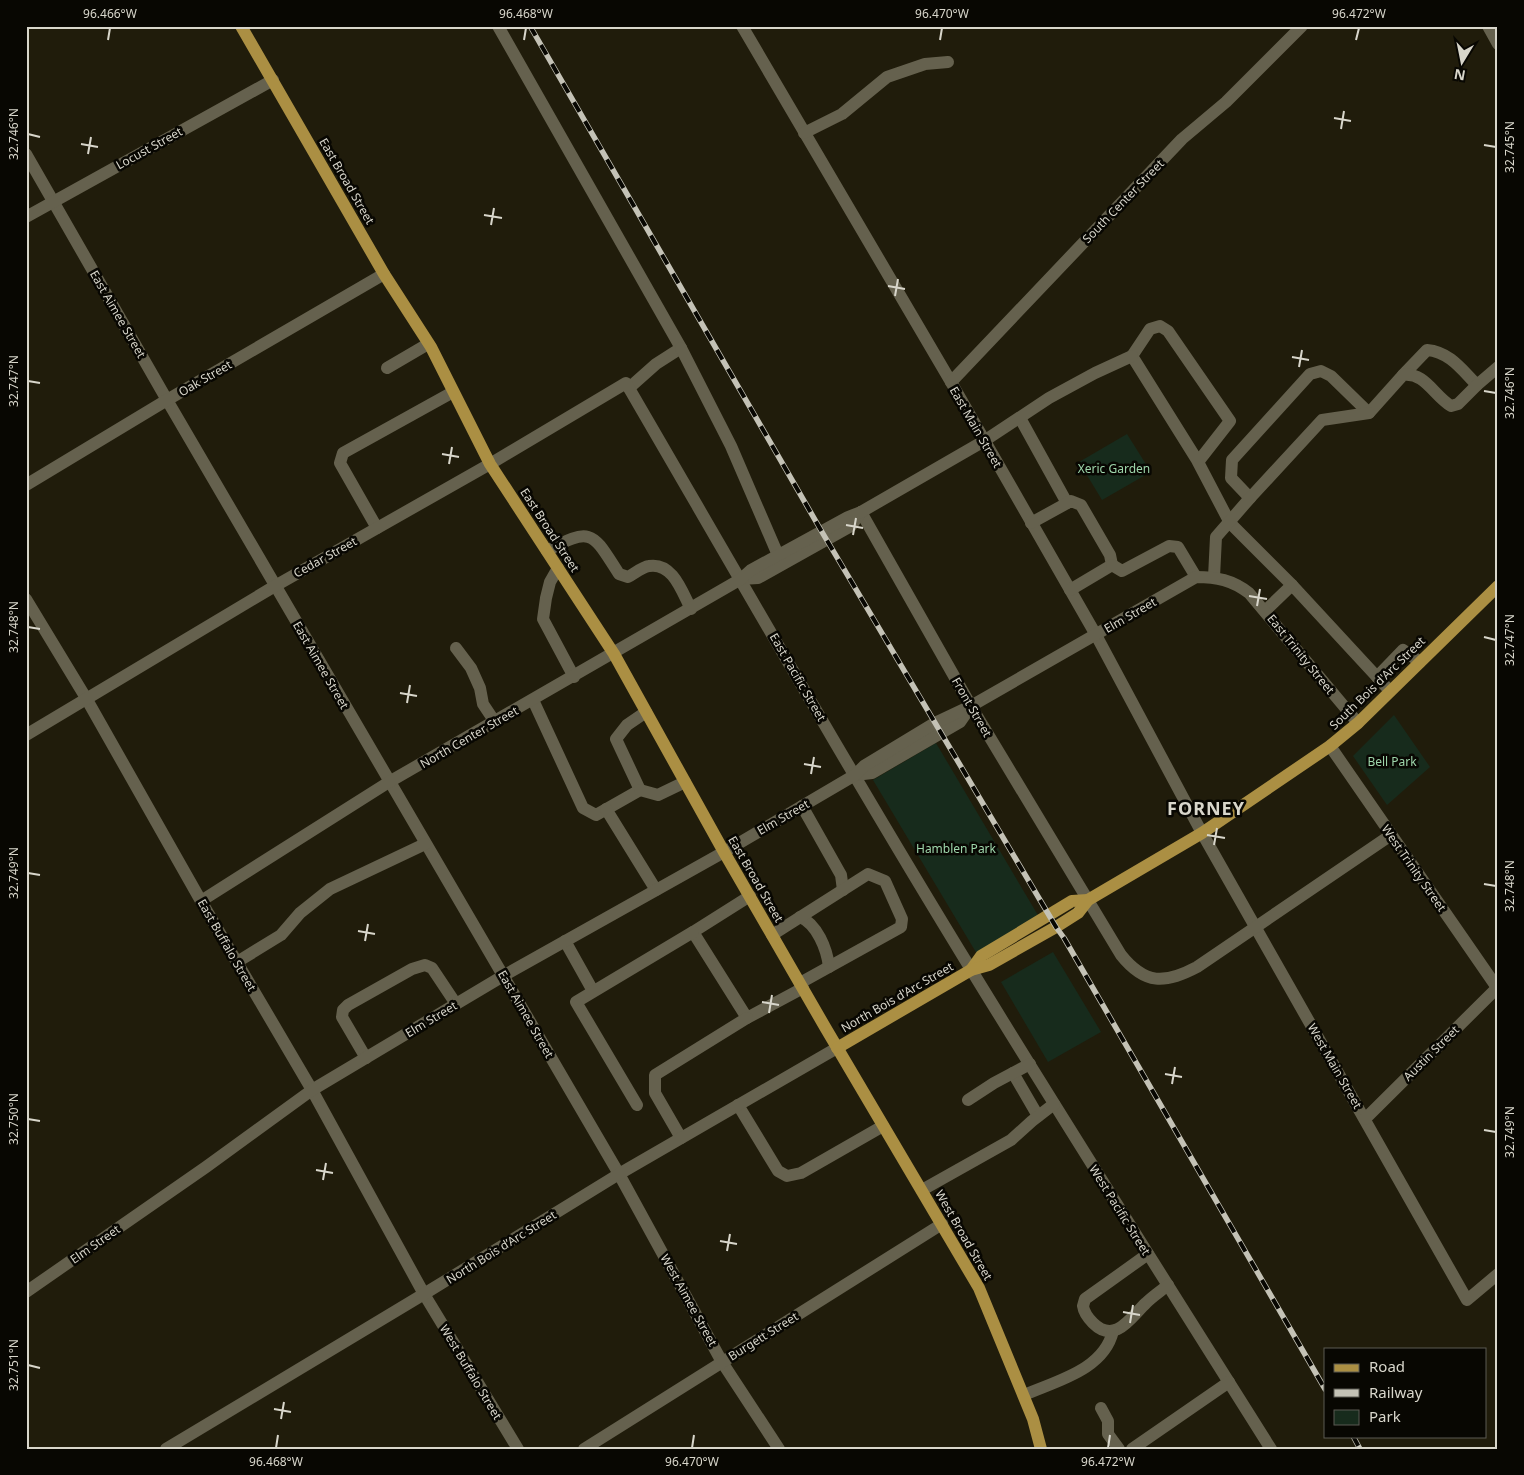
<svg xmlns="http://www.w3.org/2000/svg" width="1524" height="1475" font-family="'Noto Sans',sans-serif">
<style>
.green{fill:#172b1c}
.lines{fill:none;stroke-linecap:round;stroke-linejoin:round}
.minor{stroke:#65614e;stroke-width:12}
.major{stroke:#ab8f43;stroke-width:12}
.rail-casing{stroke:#c4c2b6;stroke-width:5.5}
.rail{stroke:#080702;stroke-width:4;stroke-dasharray:11;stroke-linecap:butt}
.ticks{fill:none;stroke:#d8d6cb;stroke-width:2}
.labels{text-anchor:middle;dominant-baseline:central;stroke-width:5;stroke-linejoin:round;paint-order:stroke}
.street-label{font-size:12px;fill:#d8d6cb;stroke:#080702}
.park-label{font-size:12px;fill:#9ed6ab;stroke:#080702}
.district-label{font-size:18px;font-weight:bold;letter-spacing:1px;fill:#d8d6cb;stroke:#080702}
.neatline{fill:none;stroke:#d8d6cb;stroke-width:2}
.ticks-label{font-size:12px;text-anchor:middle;fill:#d8d6cb}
</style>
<rect width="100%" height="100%" fill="#201c0b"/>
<g class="green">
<path d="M1127,434L1149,469V473L1102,500L1079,462Z"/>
<path d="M1394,715L1430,767L1387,805L1353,756Z"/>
<path d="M936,743L1039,917L977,954L873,780Z"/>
<path d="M1053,952L1101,1032L1048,1062L1001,982Z"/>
</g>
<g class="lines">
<g class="minor">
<path d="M498,26L681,348L656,364L629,388"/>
<path d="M742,26L951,382L1096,635L1202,833L1467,1300L1498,1274"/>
<path d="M1488,26L1498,44"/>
<path d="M804,133L842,114L887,77L925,64L948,62"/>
<path d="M26,154L167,400L619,1174L722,1362L779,1449"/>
<path d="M26,217L273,80"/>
<path d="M681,348L731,446L778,555"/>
<path d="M387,368L428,344"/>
<path d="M1403,375L1427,350C1450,352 1462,370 1477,385L1498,367"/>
<path d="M951,382L1182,139L1226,102L1302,26"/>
<path d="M1020,418L1067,503"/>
<path d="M1198,462L1230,421L1168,331L1160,326L1150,329L1132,356L1197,460L1198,462L1230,523L1292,585"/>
<path d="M26,485L167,400L384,274"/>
<path d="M1250,498L1231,478L1232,460L1310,374L1321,371L1331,376L1369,413L1403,375C1425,372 1433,395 1451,406L1458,404L1477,385"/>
<path d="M861,512L971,706L1121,955C1145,985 1165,984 1197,967L1391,835"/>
<path d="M1031,523L1071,501L1081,505L1110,555L1112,565L1070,590"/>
<path d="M377,528L340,463L343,453L453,392"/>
<path d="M547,551C593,525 593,534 619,574L628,577C634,574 642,567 649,566C673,562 682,592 691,609"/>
<path d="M1112,565L1122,571L1169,546L1178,547L1196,577"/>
<path d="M558,568L550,582L546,598L543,619L574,677"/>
<path d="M1214,577L1216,537L1250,498L1322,420L1369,413"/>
<path d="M741,579L758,578L851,526L861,512"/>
<path d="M26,599L86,698L201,901L312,1090L424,1294L518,1449"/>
<path d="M1265,611L1292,585L1390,691"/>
<path d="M456,648L471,668L480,688L483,704L495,722"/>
<path d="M1377,677L1403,650L1420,662"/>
<path d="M533,700L583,808L596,815L640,790L616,739L627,725L646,712"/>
<path d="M26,735L275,586L490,464L626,383C740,579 853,777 972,971C1070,1131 1171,1290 1271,1449"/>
<path d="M1330,746L1498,989"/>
<path d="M855,775L872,773L960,722L971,706"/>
<path d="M640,790L658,795L685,782"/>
<path d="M802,806L841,875L843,890"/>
<path d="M606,809L656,890"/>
<path d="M750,896L693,932L747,1018L803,988"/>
<path d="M201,901L389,782L741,579L751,570L848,517L861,512L984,441L1049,398L1095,373L1132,356"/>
<path d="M800,917C817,924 827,949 829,967"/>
<path d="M772,935L868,874L885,881L902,919L901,927L800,983"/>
<path d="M565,941L593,991"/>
<path d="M237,962L281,935L300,913L330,889L425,844"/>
<path d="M366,1058L342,1017L343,1010L348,1005L412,969L425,965L432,968L456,1004"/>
<path d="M1013,1073L1038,1116"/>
<path d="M968,1100L994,1083L1030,1064"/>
<path d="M637,1105L576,1002L693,932"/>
<path d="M738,1105L778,1171L787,1176L801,1173L883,1126"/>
<path d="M1365,1119L1498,987"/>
<path d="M681,1138L655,1093V1075L747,1018"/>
<path d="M922,1190L1011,1140L1032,1121L1054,1104"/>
<path d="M1148,1254L1085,1299L1083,1306C1084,1313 1088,1318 1093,1323C1115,1345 1131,1317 1146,1303C1153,1296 1161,1291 1168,1285"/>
<path d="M26,1292L206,1167L312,1090L503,976L724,852L855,775L864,766L935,723L971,706L1196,577C1217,577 1232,580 1249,593L1358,723"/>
<path d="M1024,1395C1056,1381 1104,1370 1113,1331"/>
<path d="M1101,1408L1108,1421V1434L1119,1449"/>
<path d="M166,1449L424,1294L619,1174L837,1048"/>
<path d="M584,1449L942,1224"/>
<path d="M1132,1449L1229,1382"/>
</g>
<g class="major">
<path d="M241,26L384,274L431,347L490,464L614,654L724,852L825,1027L979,1288L1033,1419L1041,1449"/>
<path d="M971,970L981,956L1072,901L1088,900"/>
<path d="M837,1048L971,970L989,965L1056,927L1078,913L1088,900L1202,833L1330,746L1358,723L1498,586"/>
</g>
<defs>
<g id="rail">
<path d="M530,26L822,532L1056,927L1064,938L1325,1389"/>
<path d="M1353,1436L1360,1449"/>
</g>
</defs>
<use href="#rail" class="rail-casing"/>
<use href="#rail" class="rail"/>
</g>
<path class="ticks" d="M108,40L110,28M524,40L526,28M940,40L942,28M1356,40L1359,28M1334,118L1351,121M1341,129L1344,111M28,134L40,137M81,144L98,147M1484,145L1496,147M88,154L91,137M484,215L502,218M491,225L494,208M888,286L905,289M895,296L898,279M1292,357L1309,360M1299,367L1302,350M28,381L40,383M1484,391L1496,393M442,454L459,457M449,464L452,447M846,525L863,528M853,535L856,518M1249,596L1267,599M1257,606L1260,589M28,627L40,629M1484,637L1496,640M400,693L417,696M407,703L410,685M804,764L821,767M811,774L814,757M1207,835L1225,838M1214,845L1217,828M28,873L40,875M1484,884L1496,886M358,931L375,934M365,941L368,924M762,1002L779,1005M769,1013L772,995M1165,1074L1182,1077M1172,1084L1175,1067M28,1119L40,1121M1484,1130L1496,1132M316,1170L333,1173M323,1180L326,1163M720,1241L737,1244M727,1251L730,1234M1123,1312L1140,1315M1130,1323L1133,1305M28,1365L40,1368M274,1409L291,1412M281,1419L284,1402M276,1448L278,1435M692,1448L694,1435M1108,1448L1110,1435"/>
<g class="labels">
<g class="street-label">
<text transform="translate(149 148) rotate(-29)">Locust Street</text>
<text transform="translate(347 181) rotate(60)">East Broad Street</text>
<text transform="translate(1123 201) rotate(-46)">South Center Street</text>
<text transform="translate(118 314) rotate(60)">East Aimee Street</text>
<text transform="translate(205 378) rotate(-30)">Oak Street</text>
<text transform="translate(976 427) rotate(60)">East Main Street</text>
<text transform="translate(550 530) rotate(57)">East Broad Street</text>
<text transform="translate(325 557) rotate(-29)">Cedar Street</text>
<text transform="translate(1130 615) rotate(-30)">Elm Street</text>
<text transform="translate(1301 654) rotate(51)">East Trinity Street</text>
<text transform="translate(321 665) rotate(60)">East Aimee Street</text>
<text transform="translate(798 677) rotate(60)">East Pacific Street</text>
<text transform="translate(1377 683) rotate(-44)">South Bois d'Arc Street</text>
<text transform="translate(972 707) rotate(60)">Front Street</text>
<text transform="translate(469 737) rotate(-30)">North Center Street</text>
<text transform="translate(783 817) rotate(-30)">Elm Street</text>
<text transform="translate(1414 868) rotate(55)">West Trinity Street</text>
<text transform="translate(756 879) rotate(60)">East Broad Street</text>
<text transform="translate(227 945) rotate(60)">East Buffalo Street</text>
<text transform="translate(897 997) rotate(-30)">North Bois d'Arc Street</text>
<text transform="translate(526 1014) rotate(60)">East Aimee Street</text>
<text transform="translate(431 1019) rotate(-31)">Elm Street</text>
<text transform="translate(1431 1053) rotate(-45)">Austin Street</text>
<text transform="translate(1335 1066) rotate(60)">West Main Street</text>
<text transform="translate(1120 1210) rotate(58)">West Pacific Street</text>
<text transform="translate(964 1235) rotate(60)">West Broad Street</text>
<text transform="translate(95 1244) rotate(-35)">Elm Street</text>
<text transform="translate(501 1247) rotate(-32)">North Bois d’Arc Street</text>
<text transform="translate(689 1300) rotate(61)">West Aimee Street</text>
<text transform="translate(763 1336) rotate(-32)">Burgett Street</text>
<text transform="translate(471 1372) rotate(59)">West Buffalo Street</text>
</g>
<g class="park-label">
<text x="1114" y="468">Xeric Garden</text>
<text x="1392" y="761">Bell Park</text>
<text x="956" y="848">Hamblen Park</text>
</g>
<g class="district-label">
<text x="1206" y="808">FORNEY</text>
</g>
</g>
<rect width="1524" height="1475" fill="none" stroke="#080702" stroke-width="55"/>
<rect x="1324" y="1348" width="162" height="90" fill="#080702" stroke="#5b5a52"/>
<rect x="1334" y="1364" width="25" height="8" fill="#ab8f43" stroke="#5b5a52"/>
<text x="1369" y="1372" font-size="15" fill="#d8d6cb">Road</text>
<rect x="1334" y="1389" width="25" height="8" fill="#c4c2b6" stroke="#5b5a52"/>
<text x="1369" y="1398" font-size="15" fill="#d8d6cb">Railway</text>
<rect x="1334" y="1410" width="25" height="15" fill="#172b1c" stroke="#5b5a52"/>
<text x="1369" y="1422" font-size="15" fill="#d8d6cb">Park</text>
<g transform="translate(1462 62) rotate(190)" stroke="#080702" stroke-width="4" paint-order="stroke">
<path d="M0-4L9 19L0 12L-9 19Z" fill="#d8d6cb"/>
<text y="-8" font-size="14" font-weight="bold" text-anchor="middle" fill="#d8d6cb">N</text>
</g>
<rect x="28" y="28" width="1468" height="1420" class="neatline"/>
<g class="ticks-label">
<text x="110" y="18">96.466°W</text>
<text x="526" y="18">96.468°W</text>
<text x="942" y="18">96.470°W</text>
<text x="1359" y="18">96.472°W</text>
<text transform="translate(14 134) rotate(-90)" y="4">32.746°N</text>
<text transform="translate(1510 147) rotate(-90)" y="4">32.745°N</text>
<text transform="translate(14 381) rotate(-90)" y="4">32.747°N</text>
<text transform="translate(1510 393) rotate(-90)" y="4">32.746°N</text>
<text transform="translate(14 627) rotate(-90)" y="4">32.748°N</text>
<text transform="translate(1510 640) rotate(-90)" y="4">32.747°N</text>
<text transform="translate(14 873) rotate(-90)" y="4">32.749°N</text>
<text transform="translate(1510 886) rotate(-90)" y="4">32.748°N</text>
<text transform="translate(14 1119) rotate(-90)" y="4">32.750°N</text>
<text transform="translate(1510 1132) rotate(-90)" y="4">32.749°N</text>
<text transform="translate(14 1365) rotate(-90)" y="4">32.751°N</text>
<text x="276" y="1466">96.468°W</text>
<text x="692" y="1466">96.470°W</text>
<text x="1108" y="1466">96.472°W</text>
</g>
</svg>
